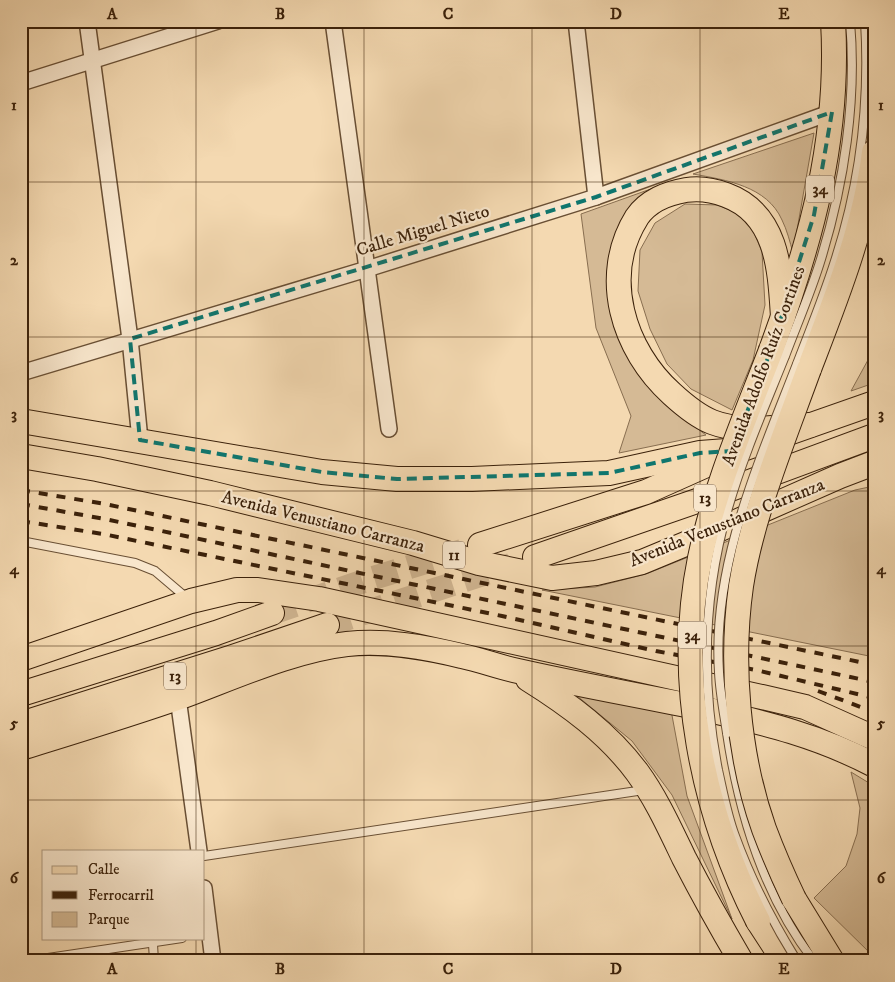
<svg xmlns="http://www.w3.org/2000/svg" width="895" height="982" font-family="'IM FELL DW Pica',serif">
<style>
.green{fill:#d5ba95;stroke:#886e50}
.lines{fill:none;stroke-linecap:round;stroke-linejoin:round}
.primary-tunnel{stroke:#cfb490;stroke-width:24;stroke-dasharray:24 12;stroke-linecap:butt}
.service-casing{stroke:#694f34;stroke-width:10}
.minor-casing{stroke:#694f34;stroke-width:18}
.primary-casing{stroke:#3b210a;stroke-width:26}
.service{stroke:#f8e6cc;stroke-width:8}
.minor{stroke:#f8e6cc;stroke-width:15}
.primary{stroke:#f4d9b1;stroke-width:24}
.rail{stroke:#3b210a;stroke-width:4;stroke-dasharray:9 9;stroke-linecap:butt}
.service-bridge-casing{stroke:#694f34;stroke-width:10;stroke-linecap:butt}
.primary-bridge-casing{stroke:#3b210a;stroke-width:26;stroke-linecap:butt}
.service-bridge{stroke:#f8e6cc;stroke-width:8}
.primary-bridge{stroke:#f4d9b1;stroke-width:24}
.marked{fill:none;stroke:#0f766e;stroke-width:4;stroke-dasharray:10 6;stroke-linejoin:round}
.grid{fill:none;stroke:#3b210a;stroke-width:1;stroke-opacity:0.55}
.labels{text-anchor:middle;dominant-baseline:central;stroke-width:4.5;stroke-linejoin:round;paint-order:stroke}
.shield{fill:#f8e6cc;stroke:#745c44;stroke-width:1}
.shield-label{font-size:16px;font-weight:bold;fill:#3b210a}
.street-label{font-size:18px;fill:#3b210a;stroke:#f8e6cc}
.neatline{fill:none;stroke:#3b210a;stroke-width:2}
.grid-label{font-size:16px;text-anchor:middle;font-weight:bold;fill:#3b210a}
</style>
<rect width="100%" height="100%" fill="#f4d9b1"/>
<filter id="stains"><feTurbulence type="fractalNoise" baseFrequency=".004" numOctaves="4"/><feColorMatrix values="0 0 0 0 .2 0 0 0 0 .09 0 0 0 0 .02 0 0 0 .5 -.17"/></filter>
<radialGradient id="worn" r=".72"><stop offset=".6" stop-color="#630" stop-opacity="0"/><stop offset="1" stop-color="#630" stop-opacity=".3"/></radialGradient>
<g class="green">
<path d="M814,133L793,253C790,242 787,230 782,220C767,186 726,180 693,174Z"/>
<path d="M673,181L645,193L620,223L611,267L670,408L706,435L619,453L631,416L596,328L581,214Z"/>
<path d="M685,204L718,205L748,218L762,252L765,305L753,360L732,410L691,389L667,364L650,329L638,291L640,250L655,223Z"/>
<path d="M874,349V383L851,391Z"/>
<path d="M874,486V657L542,590L595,587L646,574L855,490Z"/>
<path d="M571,691L671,710L687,796L732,919L672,795L632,741Z"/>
<path d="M851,772L874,786V957L814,898L846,866L857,834L860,808Z"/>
</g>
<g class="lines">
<g class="primary-tunnel">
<path d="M272,613L367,580L462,551"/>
<path d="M327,625L511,565"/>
</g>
<defs>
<g id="service">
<path d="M785,356C797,324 811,292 821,259C844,184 857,100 850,21"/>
<path d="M797,364C810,330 824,296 835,261C860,184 870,102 865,21"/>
<path d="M21,541L135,563L155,571L188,599"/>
<path d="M727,733C739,814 763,895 814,961"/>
<path d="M204,856L644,790"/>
<path d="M153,944L154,961"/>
<path d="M28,961L182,938"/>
</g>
<g id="minor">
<path d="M87,21L130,339L140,440"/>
<path d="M333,21L389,429"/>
<path d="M576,21L596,197"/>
<path d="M21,83L218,21"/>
<path d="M21,373L367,269L596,197L832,112"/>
<path d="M178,698L199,851"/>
<path d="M204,888L213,961"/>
</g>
<g id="primary">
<path d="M783,317C780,270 778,214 726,195C713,190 699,188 686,190C668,193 648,201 637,217C600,276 623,350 672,394C684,405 697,416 712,422C742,434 779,427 810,425"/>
<path d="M771,350C811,242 840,138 833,21"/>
<path d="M809,369C836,299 865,227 874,152"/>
<path d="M21,421L322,472L397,479H472L609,473L700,453L740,450"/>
<path d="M21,456L97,469L210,493L413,543L479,563L552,578L596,573L642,562L695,540L840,476L874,463"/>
<path d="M480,545L646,492L740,450L874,403"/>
<path d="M535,557L717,494L874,436"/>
<path d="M21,659L191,601L237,590H258L319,599L762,697L805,707L874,738"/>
<path d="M528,679C568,704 608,733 637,772C656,798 670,829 684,858C702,893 721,927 741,961"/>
<path d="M21,694L216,633L272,613"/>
<path d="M21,724L230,658L327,625"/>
<path d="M21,748C76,731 132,714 186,695C237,676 294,650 347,644C386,640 425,647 462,656C481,660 499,667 518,671C580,685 643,696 705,709C765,723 819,736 874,765"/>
<path d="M794,899L832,961"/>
<path d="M758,921L784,961"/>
</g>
</defs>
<use href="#service" class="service-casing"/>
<use href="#minor" class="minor-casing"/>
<use href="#primary" class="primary-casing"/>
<use href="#service" class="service"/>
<use href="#minor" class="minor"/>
<use href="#primary" class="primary"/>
<g class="rail">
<path d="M21,490L105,504L874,665"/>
<path d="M21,504L105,519L874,682"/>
<path d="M21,521L103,534L502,616L656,651L756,670L874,698"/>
<path d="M818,691L874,712"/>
</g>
<defs>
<g id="service-bridge">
<path d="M785,356C765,406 743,456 728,508C703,594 701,683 718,770C723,792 727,815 735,836C751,880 772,921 797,961"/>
<path d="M727,733C724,713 720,693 719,672C712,565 759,462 797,364"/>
</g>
<g id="primary-bridge">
<path d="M794,899C783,876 773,853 764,829C738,756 730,663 741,586C752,515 784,438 809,369"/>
<path d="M758,921C702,812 675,680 700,558C715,486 745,418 771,350"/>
</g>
</defs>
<use href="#service-bridge" class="service-bridge-casing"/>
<use href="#primary-bridge" class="primary-bridge-casing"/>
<use href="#service-bridge" class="service-bridge"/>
<use href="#primary-bridge" class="primary-bridge"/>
</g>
<path class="marked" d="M832,112L814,215L771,350L732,451L700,453L609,473L397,479L322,472L140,440L130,339L596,197Z"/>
<path class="grid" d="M196,21V851M364,21V961M532,21V961M700,21V961M21,182H874M21,337H874M21,491H874M21,646H874M21,800H874M196,938V961"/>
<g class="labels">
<g class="shield">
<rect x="806" y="175.5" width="28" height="27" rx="4"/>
<rect x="694" y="484.5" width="22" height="27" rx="4"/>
<rect x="443" y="541.5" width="22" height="27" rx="4"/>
<rect x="678" y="621.5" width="28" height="27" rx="4"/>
<rect x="164" y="662.5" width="22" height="27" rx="4"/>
</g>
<g class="shield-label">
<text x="820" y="189">34</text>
<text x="705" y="498">13</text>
<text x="454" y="555">11</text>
<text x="692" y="635">34</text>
<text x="175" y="676">13</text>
</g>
<g class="street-label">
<text transform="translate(423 231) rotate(-17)">Calle Miguel Nieto</text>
<text transform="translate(764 366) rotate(-70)">Avenida Adolfo Ruíz Cortines</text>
<text transform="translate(323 522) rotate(14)">Avenida Venustiano Carranza</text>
<text transform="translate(727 523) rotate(-22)">Avenida Venustiano Carranza</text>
</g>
</g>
<rect width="895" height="982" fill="none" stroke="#f4d9b1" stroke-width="55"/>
<rect x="42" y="850" width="162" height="90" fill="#f8e6cc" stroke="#ac977e"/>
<rect x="52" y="866" width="25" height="8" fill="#f4d9b1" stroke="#ac977e"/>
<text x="88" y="874" font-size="15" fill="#3b210a">Calle</text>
<rect x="52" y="891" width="25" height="8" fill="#3b210a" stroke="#ac977e"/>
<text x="88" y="900" font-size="15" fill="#3b210a">Ferrocarril</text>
<rect x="52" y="912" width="25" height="15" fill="#d5ba95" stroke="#ac977e"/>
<text x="88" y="924" font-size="15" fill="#3b210a">Parque</text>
<rect x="28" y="28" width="840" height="926" class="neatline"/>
<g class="grid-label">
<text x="112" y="19">A</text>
<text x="280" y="19">B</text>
<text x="448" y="19">C</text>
<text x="616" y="19">D</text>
<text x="784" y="19">E</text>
<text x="14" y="110">1</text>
<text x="881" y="110">1</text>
<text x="14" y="265">2</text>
<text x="881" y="265">2</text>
<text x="14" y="419">3</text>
<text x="881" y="419">3</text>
<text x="14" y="574">4</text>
<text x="881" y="574">4</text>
<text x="14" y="728">5</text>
<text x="881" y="728">5</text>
<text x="14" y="883">6</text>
<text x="881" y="883">6</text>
<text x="112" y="974">A</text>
<text x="280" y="974">B</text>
<text x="448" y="974">C</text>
<text x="616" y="974">D</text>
<text x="784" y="974">E</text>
</g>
<rect width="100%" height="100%" filter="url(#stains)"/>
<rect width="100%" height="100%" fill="url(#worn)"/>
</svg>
